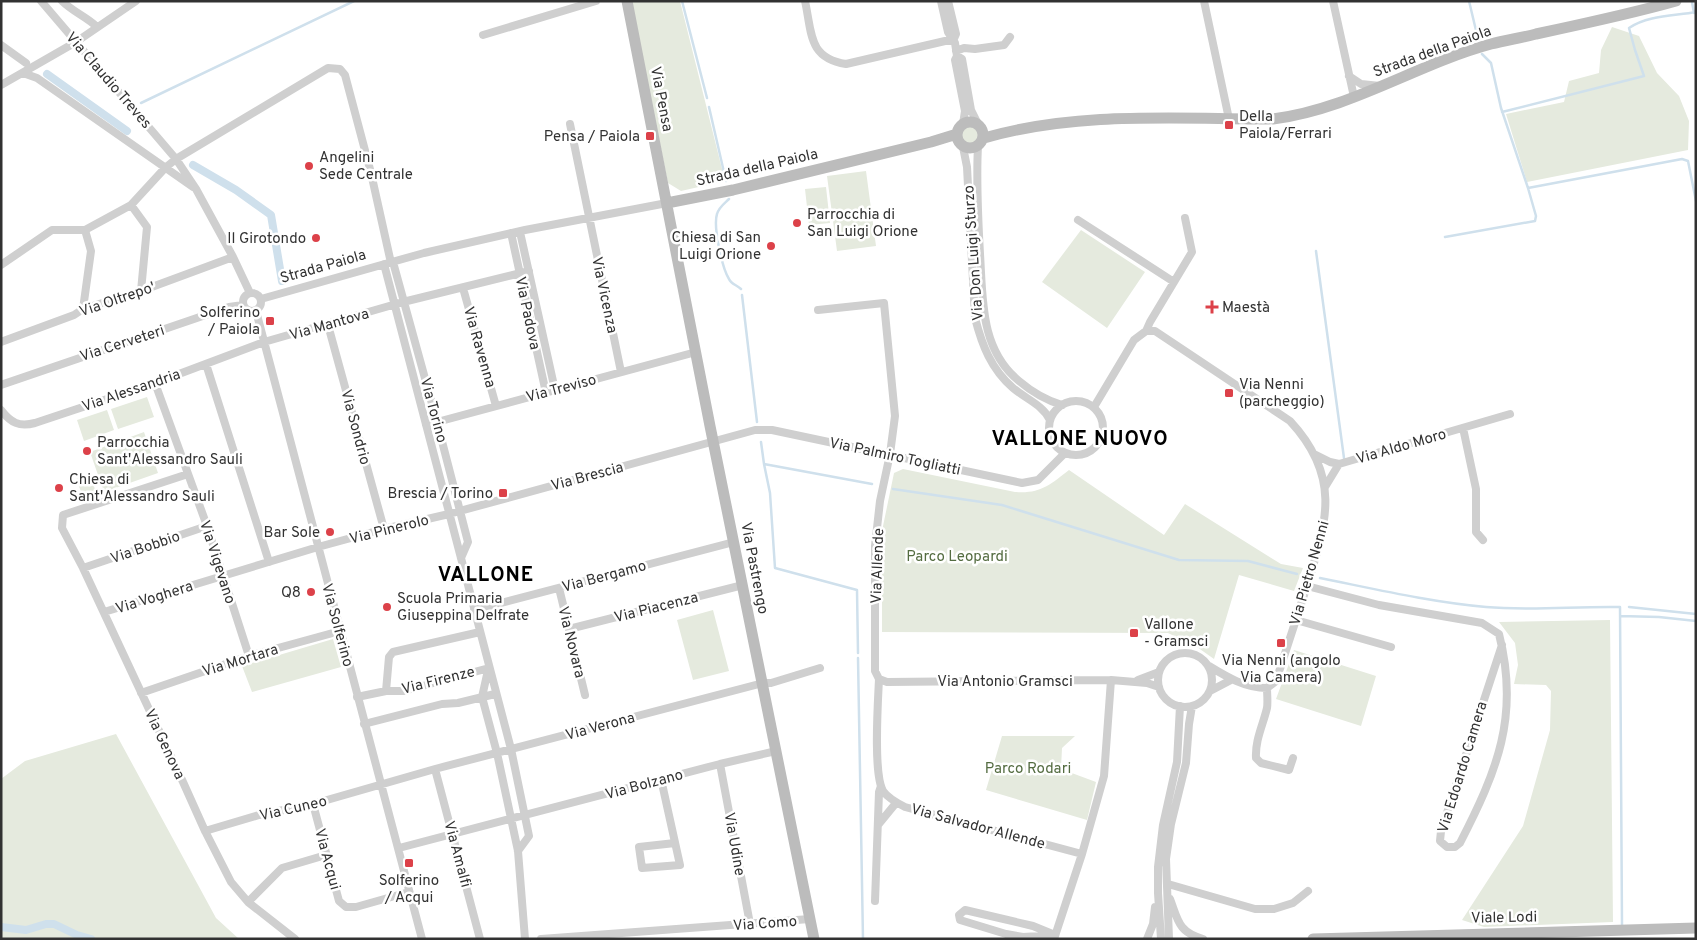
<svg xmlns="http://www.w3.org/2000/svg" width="1697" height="940" viewBox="0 0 1697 940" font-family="Overpass,sans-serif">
  <rect width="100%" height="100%" fill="#fff"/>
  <path fill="#e5eade" d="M631,1h49l45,180 -44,10 -13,-8z
    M1612,27l27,9 18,37 22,23 10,25 -1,29 -161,32 -21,-68 58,-12 5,-21 30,-8 2,-23z
    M962 135a8 8 0 1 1 16 0a8 8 0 1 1-16 0Z
    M866,171l10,75 -39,5 -10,-75z
    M826,187l4,36 -21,2 -4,-36z
    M1081,230l64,42 -38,56 -65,-46z
    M147,397l7,20 -36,12 -7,-20z
    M107,410l7,20 -30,11 -7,-21z
    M144,432l14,41 -54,19 -14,-40z
    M903,469l112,23c25,2 35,-7 54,-22l95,65 21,-31 96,60 22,4 -9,23 -55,-16 -25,84 -17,-12 -29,-14 -286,-1v-101l12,-58z
    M89,474l8,20 -13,5 -8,-20z
    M713,610l16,61 -36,9 -16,-60z
    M1610,620l3,302 -129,5 -22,-7 61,-94 27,-96 1,-39 -5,-6 -32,-1 4,-19 -3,-22 -16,-21z
    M333,639l8,28 -89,25 -10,-26z
    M1294,650l82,26 -15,50 -85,-27z
    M116,734l100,184 23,21h-238v-160l24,-18z
    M1002,736h73l-13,12 -1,21 35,13 -9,38 -101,-30z"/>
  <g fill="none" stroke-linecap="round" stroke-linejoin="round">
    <path stroke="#cfe0ec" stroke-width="2.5" d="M682,1l25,97
      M1469,1l10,42
      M1692,2l2,11
      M141,103l213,-102
      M709,107l17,74
      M1502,112l142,-36 -9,-26 -6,-22c19,-13 46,-12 67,-16
      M1528,188l154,-29 6,2 8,40
      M729,199c-4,4 -10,8 -12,15 -4,12 5,54 12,65 2,5 8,6 12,10
      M1445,237l90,-16 1,-5 -8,-28 -27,-80 -10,-45 -9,-9
      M1316,251l28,207
      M742,295l15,127
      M761,442l3,22 108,20
      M764,464l6,29 5,75 82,22 1,63
      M893,489l109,16 177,55 69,1 49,13
      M1320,578c55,11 110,24 166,29 45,4 90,-1 134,0l2,319
      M1629,607l67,7
      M1620,616l39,1 37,4
      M858,658l5,281"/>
    <path stroke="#cfe0ec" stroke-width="8" d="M47,74l80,57
      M193,165l43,25 35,25 11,66
      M1,927l25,3 20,-6h8l23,11 14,4"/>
    <path stroke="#cfcfcf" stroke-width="8" d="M41,1l135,158 20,30 37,68 17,36
      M62,1c11,11 25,16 35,26
      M805,1c7,32 3,57 41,63l99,-23h8
      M941,1l7,31 7,11 2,13 -2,4 10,51 -2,13
      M948,1l8,33 -3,7
      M1204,1l25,118
      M1333,1l21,96
      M483,35l113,-34
      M1,45l25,18
      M956,51l8,-3 11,1 29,-4 6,-8
      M957,56l5,3 9,51 7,14
      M23,73l14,5 156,109
      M1349,76l12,8 19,2
      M1,85l75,-43 60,-41
      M570,124l51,248
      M978,146c-2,36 0,72 2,108 3,46 0,95 39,127 13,11 26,19 43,24
      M963,147l4,20 8,151c7,27 16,51 38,70 13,11 30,17 37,32
      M131,205l16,22 -6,64
      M1078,220l96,62
      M520,232l35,158
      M511,233l35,160
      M393,262l44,160 31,120 -7,16
      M384,264l127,485 18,87 -11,15
      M1,265l51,-35h33l46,-25 34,-37 11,-9 152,-91 12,1 5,6 26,98 20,90
      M463,288l33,118
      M243 302a9 9 0 1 1 18 0a9 9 0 1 1-18 0Z
      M261,299l163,-46 101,-23 142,-27
      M83,309l8,-58 -6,-21
      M818,310l66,-7 11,113 -5,38 -10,47 -5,45v125l4,8c-1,22 -6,95 4,112 5,7 14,12 22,16l177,47
      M256,311l166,628
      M328,325l56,204
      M1146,331h9l135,90c53,57 36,103 16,168 -10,31 -20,62 -30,92l-9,7c-22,0 -40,-11 -58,-22
      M1,342l73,-27 9,-6 58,-18 92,-34
      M206,364l63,198
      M155,383l52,143 42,130
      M1,385l228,-78 14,-2
      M1049 428a27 27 0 1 1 54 0a27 27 0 1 1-54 0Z
      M1094,407l40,-67 12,-9 4,-9 42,-70 -7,-34
      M1,410c10,13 18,17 34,13l120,-40 109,-41 139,-40 126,-31
      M426,425l270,-73
      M1463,428l13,61v43l7,8
      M1314,454l16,8 9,2 171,-50
      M188,474l-125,41 -1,13 21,40 100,214 22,49 26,51 17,20 47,37
      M1325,487l14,-23
      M83,568l124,-42
      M1307,586l72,19 103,18 17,11c21,82 -2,137 -39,209l-5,4h-8l-7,-6 1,-10 61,-186
      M559,588l26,107
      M474,610l260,-68
      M104,612l214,-65 66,-18 65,-15 306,-84h17l250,53 16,-3 27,-27
      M1296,620l95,27
      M569,629l174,-44
      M1158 680a27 27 0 1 1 54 0a27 27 0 1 1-54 0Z
      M488,670l-6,27 15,56 21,98 7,88
      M879,679l8,3 224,-2 36,3 12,4
      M1138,680l21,-8
      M1267,688c0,6 1,14 0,20 -4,17 -12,32 -11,50l5,5 28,7 4,-12
      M386,691l3,-34 4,-5 87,-20
      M1210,691l21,-11
      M141,693l108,-37 91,-25
      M357,697l29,-6h18l85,-23
      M364,724l78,-20 16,-1 37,-9
      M720,764l30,160
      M435,769l45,170
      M661,779l19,86 -38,3 -3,-21 36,-4
      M313,804l26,97 7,6h10l53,-15
      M878,825l18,-22
      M205,831l54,-16 54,-11 122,-35 328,-86h8l49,-15
      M399,848l321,-84 56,-13
      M1168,884l87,25h19l19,-6 15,-12
      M1170,899c8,21 8,33 33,40
      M875,901l4,-109 2,-6
      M248,902l34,-34 44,-13
      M965,910l68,16 22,9 -32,2 -17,-3 -46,-14 -1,-5z
      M541,939l269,-20
      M1054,939l28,-85 22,-78 7,-96
      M1147,939l6,-15 2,-17
      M1161,939l-3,-46v-26l5,-42 14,-63 3,-56
      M1169,939l-3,-80 5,-35 15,-61 3,-39 3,-18"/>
    <path stroke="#bcbcbc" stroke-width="11" d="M627,1l83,425 104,513
      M957 135a13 13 0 1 1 26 0a13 13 0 1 1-26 0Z
      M984,138c94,-27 192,-19 289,-19 78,-10 144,-55 218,-75 15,-4 30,-6 45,-10 47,-10 94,-20 140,-33
      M667,203l66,-13 198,-48 26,-8
      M1313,939l383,-11"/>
  </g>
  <g fill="#dc4149" stroke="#fff" stroke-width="2">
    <rect x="1224" y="120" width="10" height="10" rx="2.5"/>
    <rect x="645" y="131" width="10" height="10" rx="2.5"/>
    <circle cx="309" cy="166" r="5"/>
    <circle cx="797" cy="223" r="5"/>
    <circle cx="316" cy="238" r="5"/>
    <circle cx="771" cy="246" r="5"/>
    <path d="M1209.5 299.5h5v5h5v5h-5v5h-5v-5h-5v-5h5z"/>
    <rect x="265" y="316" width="10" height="10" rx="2.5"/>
    <rect x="1224" y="388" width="10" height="10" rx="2.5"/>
    <circle cx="87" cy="451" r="5"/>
    <circle cx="59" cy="488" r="5"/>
    <rect x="498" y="488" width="10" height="10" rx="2.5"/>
    <circle cx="330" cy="532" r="5"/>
    <circle cx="311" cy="592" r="5"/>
    <circle cx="387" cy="607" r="5"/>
    <rect x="1129" y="628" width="10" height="10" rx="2.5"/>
    <rect x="1276" y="638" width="10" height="10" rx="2.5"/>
    <rect x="404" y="858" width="10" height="10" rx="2.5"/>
  </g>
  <g text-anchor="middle" stroke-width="5" stroke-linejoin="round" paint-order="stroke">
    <g font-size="15" fill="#323232" stroke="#fff">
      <text transform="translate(1432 51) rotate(-20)" y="5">Strada della Paiola</text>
      <text transform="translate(109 80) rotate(49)" y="5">Via Claudio Treves</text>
      <text transform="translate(662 99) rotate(79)" y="5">Via Pensa</text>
      <text transform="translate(757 167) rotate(-13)" y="5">Strada della Paiola</text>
      <text transform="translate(973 253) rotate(-94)" y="5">Via Don Luigi Sturzo</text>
      <text transform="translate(323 266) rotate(-16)" y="5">Strada Paiola</text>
      <text transform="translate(605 295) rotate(78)" y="5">Via Vicenza</text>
      <text transform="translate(117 299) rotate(-19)" y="5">Via Oltrepo'</text>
      <text transform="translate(528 313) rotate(78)" y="5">Via Padova</text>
      <text transform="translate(329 324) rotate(-16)" y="5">Via Mantova</text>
      <text transform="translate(122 343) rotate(-18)" y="5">Via Cerveteri</text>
      <text transform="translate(480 347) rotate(74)" y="5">Via Ravenna</text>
      <text transform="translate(561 388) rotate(-15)" y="5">Via Treviso</text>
      <text transform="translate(131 390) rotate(-19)" y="5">Via Alessandria</text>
      <text transform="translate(434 410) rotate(75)" y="5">Via Torino</text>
      <text transform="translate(356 427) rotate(75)" y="5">Via Sondrio</text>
      <text transform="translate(1401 446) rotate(-16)" y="5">Via Aldo Moro</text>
      <text transform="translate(895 456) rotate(12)" y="5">Via Palmiro Togliatti</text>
      <text transform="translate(587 476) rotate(-15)" y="5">Via Brescia</text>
      <text transform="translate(389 529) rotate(-14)" y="5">Via Pinerolo</text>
      <text transform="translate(145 547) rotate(-19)" y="5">Via Bobbio</text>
      <text transform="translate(218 562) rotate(72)" y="5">Via Vigevano</text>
      <text transform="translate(877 566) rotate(-88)" y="5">Via Allende</text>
      <text transform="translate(755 568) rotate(79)" y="5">Via Pastrengo</text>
      <text transform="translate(1309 573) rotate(-74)" y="5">Via Pietro Nenni</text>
      <text transform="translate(604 576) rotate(-15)" y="5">Via Bergamo</text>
      <text transform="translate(154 597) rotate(-17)" y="5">Via Voghera</text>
      <text transform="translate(656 607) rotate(-14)" y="5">Via Piacenza</text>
      <text transform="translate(338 625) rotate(75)" y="5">Via Solferino</text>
      <text transform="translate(572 642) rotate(76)" y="5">Via Novara</text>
      <text transform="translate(240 660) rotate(-17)" y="5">Via Mortara</text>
      <text transform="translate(438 680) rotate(-14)" y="5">Via Firenze</text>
      <text x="1005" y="686">Via Antonio Gramsci</text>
      <text transform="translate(600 726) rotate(-15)" y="5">Via Verona</text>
      <text transform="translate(165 744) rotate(65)" y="5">Via Genova</text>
      <text transform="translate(1462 767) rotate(-73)" y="5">Via Edoardo Camera</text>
      <text transform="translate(644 784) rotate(-15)" y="5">Via Bolzano</text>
      <text transform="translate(293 808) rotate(-13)" y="5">Via Cuneo</text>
      <text transform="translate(978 826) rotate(15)" y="5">Via Salvador Allende</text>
      <text transform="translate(735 844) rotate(80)" y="5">Via Udine</text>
      <text transform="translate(458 854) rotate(75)" y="5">Via Amalfi</text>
      <text transform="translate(328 859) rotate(75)" y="5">Via Acqui</text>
      <text transform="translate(1504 917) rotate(-1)" y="5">Viale Lodi</text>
      <text transform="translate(765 923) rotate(-4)" y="5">Via Como</text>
    </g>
    <g font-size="15" fill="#323232" stroke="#fff" text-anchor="start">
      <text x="1239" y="121">Della<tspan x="1239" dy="17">Paiola/Ferrari</tspan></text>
      <text x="640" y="141" text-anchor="end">Pensa / Paiola</text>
      <text x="319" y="162">Angelini<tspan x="319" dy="17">Sede Centrale</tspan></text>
      <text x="807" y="219">Parrocchia di<tspan x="807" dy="17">San Luigi Orione</tspan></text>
      <text x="761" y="242" text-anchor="end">Chiesa di San<tspan x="761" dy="17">Luigi Orione</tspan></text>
      <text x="306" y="243" text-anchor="end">Il Girotondo</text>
      <text x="1222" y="312">Maestà</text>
      <text x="260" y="317" text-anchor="end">Solferino<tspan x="260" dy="17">/ Paiola</tspan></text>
      <text x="1239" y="389">Via Nenni<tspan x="1239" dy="17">(parcheggio)</tspan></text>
      <text x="97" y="447">Parrocchia<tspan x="97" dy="17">Sant'Alessandro Sauli</tspan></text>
      <text x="69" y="484">Chiesa di<tspan x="69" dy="17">Sant'Alessandro Sauli</tspan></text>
      <text x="493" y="498" text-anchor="end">Brescia / Torino</text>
      <text x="320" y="537" text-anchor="end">Bar Sole</text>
      <text x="301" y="597" text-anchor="end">Q8</text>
      <text x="397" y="603">Scuola Primaria<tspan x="397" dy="17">Giuseppina Delfrate</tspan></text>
      <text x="1144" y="629">Vallone<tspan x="1144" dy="17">- Gramsci</tspan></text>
      <text x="1281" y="665" text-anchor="middle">Via Nenni (angolo<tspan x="1281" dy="17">Via Camera)</tspan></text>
      <text x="409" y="885" text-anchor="middle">Solferino<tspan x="409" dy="17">/ Acqui</tspan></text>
    </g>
    <g font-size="15" fill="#546c41" stroke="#fff">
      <text x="957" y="561">Parco Leopardi</text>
      <text x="1028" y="773">Parco Rodari</text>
    </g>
    <g font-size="20" font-weight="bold" letter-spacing="1" fill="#000" stroke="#fff">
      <text x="1080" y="445">VALLONE NUOVO</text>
      <text x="486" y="581">VALLONE</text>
    </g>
  </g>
  <rect width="1697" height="940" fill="none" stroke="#323232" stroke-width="5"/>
</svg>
